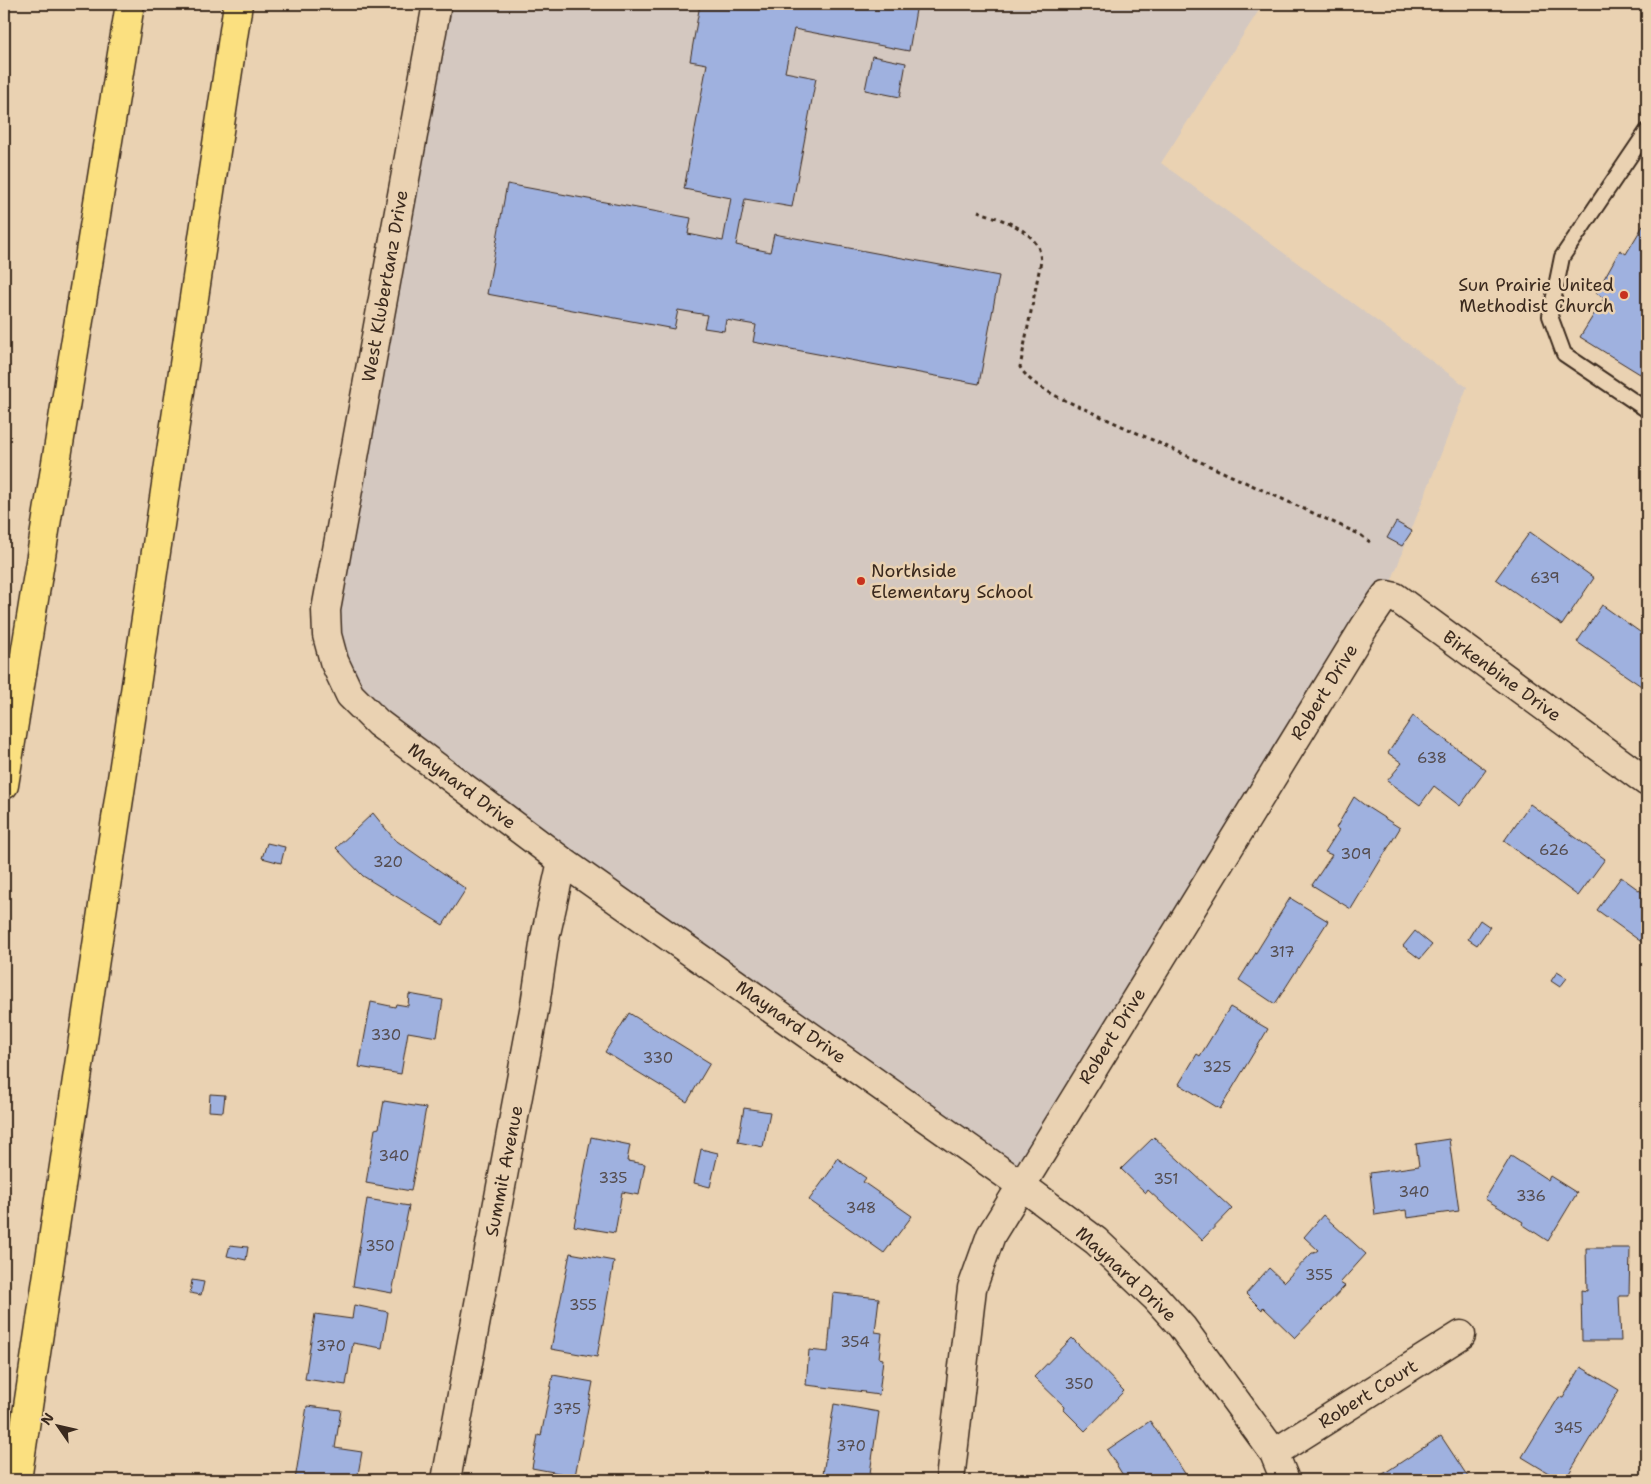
<svg xmlns="http://www.w3.org/2000/svg" width="1651" height="1484" viewBox="0 0 1651 1484" font-family="'Shantell Sans',sans-serif">
  <rect width="100%" height="100%" fill="#ead2b2"/>
  <filter id="ink" filterUnits="userSpaceOnUse"><feTurbulence type="fractalNoise" baseFrequency=".02" numOctaves="2"/><feDisplacementMap in="SourceGraphic" scale="10" xChannelSelector="R" yChannelSelector="G"/><feConvolveMatrix kernelMatrix="1 2 1 2 8 2 1 2 1" color-interpolation-filters="sRGB"/></filter>
  <g filter="url(#ink)">
    <path fill="#d4c8c0" d="M437,4h826l-102,159 306,224 -81,208 -365,590 -643,-462 -51,-88z"/>
    <path fill="#9fb1df" stroke="#3b2a1e" d="M700,4h217l-8,47 -115,-22 -9,43 31,6 -24,129 -47,-8 -9,46 34,7 4,-18 225,42 -20,108 -226,-42 3,-17 -30,-5 -2,11 -20,-3 3,-13 -29,-5 -4,19 -187,-35 20,-110 184,34 -3,16 35,7 8,-43 -47,-9 23,-125 -17,-3z
      M872,56l34,7 -6,34 -35,-7z
      M1647,219v143l-7,12 -60,-37 24,-39 -8,-5 24,-43 6,4z
      M1396,522l16,9 -10,15 -15,-8z
      M1530,532l64,46 -32,47 -66,-46z
      M1602,605l45,32v53l-70,-48z
      M1413,716l73,54 -26,36 -26,-20 -14,19 -33,-24 15,-18 -14,-10z
      M1354,797l13,10 33,21 -49,81 -39,-24 20,-30 -7,-3 14,-22 -3,-2z
      M1530,804l75,55 -27,37 -74,-55z
      M373,813l21,26 72,50 -23,36 -80,-49 -27,-28z
      M267,843l18,4 -4,16 -19,-5z
      M1621,877l22,16 2,-2 2,2v53l-50,-36z
      M1290,898l38,23 -53,83 -36,-24z
      M1480,920l10,7 -13,18 -9,-6z
      M1415,931l17,14 -12,14 -17,-13z
      M1557,972l10,6 -7,9 -9,-6z
      M409,994l34,6 -6,37 -29,-5 -7,42 -42,-7 12,-65 24,5 1,-3 12,2z
      M1230,1007l38,22 -48,80 -41,-25 18,-30 3,2z
      M629,1013l81,50 -23,39 -82,-50z
      M210,1094l15,1 -2,17 -14,-1z
      M384,1101l42,7 -15,83 -45,-8 9,-54 4,-1z
      M744,1108l26,4 -7,35 -25,-5z
      M591,1137l39,8 -3,16 18,3 -6,31 -17,-3 -7,41 -41,-7z
      M1154,1137l78,72 -30,31 -54,-50 -2,3 -25,-24z
      M1449,1139l10,72 -52,7 -1,-8 -31,5 -5,-42 49,-7 -3,-22z
      M701,1149l17,4 -8,34 -16,-4z
      M1511,1156l37,24 2,-4 27,17 -29,48 -26,-17 1,-2 -38,-23z
      M837,1158l29,20 -3,4 49,34 -28,37 -75,-53 25,-34 -1,-1z
      M367,1199l42,7 -17,87 -39,-7z
      M1323,1215l43,39 -25,28 -1,1 5,3 -50,52 -32,-31 -1,3 -16,-16 23,-26 15,14 28,-29h2l4,-3 -14,-13z
      M230,1245l18,2 -2,13 -19,-4z
      M1586,1248h44l-1,48h-10l2,45h-39l-1,-51 6,1z
      M570,1253l44,8 -17,96 -46,-8z
      M192,1280l12,2 -3,13 -11,-2z
      M833,1293l46,5 -4,34 7,1 -3,25 4,1 -4,36 -15,-2 1,-1 -59,-7 3,-35 19,2z
      M354,1305l34,7 -6,36 -29,-5 -7,42 -41,-6 10,-65 37,5z
      M1072,1338l52,53 -39,40 -21,-21 1,-3 -31,-30z
      M1581,1367l38,23 -54,90h-5l-38,-23 37,-60 4,1z
      M553,1375l40,7 -18,94 -43,-8 6,-33 3,1z
      M834,1404l45,8 -10,68h-47z
      M307,1406l34,4 -6,38 27,4 -5,28h-62z
      M1150,1421l36,54 -4,5h-56l-19,-30z
      M1441,1436l29,44h-91l-2,-2z"/>
    <g fill="none" stroke-linecap="round" stroke-linejoin="round">
      <defs>
        <path id="service" d="M1647,131l-85,126 -12,59 14,38 83,56"/>
        <path id="minor" d="M437,4l-111,606 1,25 7,26 16,34 28,28 184,138 459,324 75,56 59,56 27,30 92,126 11,27
          M1274,1453l187,-118
          M446,1480l89,-475 10,-67 17,-77
          M950,1480l22,-192 19,-53 374,-609 21,-31 9,2 252,185"/>
        <path id="motorway" d="M4,785l126,-781
          M17,1480l221,-1476"/>
      </defs>
      <use href="#service" stroke="#3b2a1e" stroke-width="18"/>
      <use href="#minor" stroke="#3b2a1e" stroke-width="31"/>
      <use href="#motorway" stroke="#3b2a1e" stroke-width="31"/>
      <path stroke="#3b2a1e" stroke-width="3" stroke-dasharray="4 4" stroke-linecap="butt" d="M978,211c20,8 46,14 59,34 3,4 3,11 4,16l-21,106c9,15 23,22 38,30l301,137 11,8"/>
      <use href="#service" stroke="#ead2b2" stroke-width="14"/>
      <use href="#minor" stroke="#ead2b2" stroke-width="28"/>
      <use href="#motorway" stroke="#fbe080" stroke-width="28"/>
    </g>
  </g>
  <g fill="#c8321e" stroke="#ead2b2" stroke-width="2">
    <circle cx="1624" cy="295" r="5"/>
    <circle cx="861" cy="581" r="5"/>
  </g>
  <g text-anchor="middle" stroke-width="5" stroke-linejoin="round" paint-order="stroke">
    <g font-size="15" fill="#544c4e">
      <text x="1545" y="583">639</text>
      <text x="1432" y="763">638</text>
      <text x="1554" y="855">626</text>
      <text x="1356" y="859">309</text>
      <text x="388" y="867">320</text>
      <text x="1282" y="957">317</text>
      <text x="386" y="1040">330</text>
      <text x="658" y="1063">330</text>
      <text x="1217" y="1072">325</text>
      <text x="394" y="1161">340</text>
      <text x="613" y="1183">335</text>
      <text x="1166" y="1184">351</text>
      <text x="1414" y="1197">340</text>
      <text x="1531" y="1201">336</text>
      <text x="861" y="1213">348</text>
      <text x="380" y="1251">350</text>
      <text x="1319" y="1280">355</text>
      <text x="583" y="1310">355</text>
      <text x="855" y="1347">354</text>
      <text x="331" y="1351">370</text>
      <text x="1079" y="1389">350</text>
      <text x="567" y="1414">375</text>
      <text x="1568" y="1433">345</text>
      <text x="851" y="1451">370</text>
    </g>
    <g font-size="18" fill="#3b2a1e" stroke="#ead2b2" text-anchor="end">
      <text x="1614" y="291">Sun Prairie United<tspan x="1614" dy="21">Methodist Church</tspan></text>
      <text x="871" y="577" text-anchor="start">Northside<tspan x="871" dy="21">Elementary School</tspan></text>
    </g>
    <g font-size="18" fill="#3b2a1e" stroke="#ead2b2">
      <text transform="translate(385 286) rotate(-80)" y="6">West Klubertanz Drive</text>
      <text transform="translate(1502 676) rotate(36)" y="6">Birkenbine Drive</text>
      <text transform="translate(1324 692) rotate(-58)" y="6">Robert Drive</text>
      <text transform="translate(462 786) rotate(37)" y="6">Maynard Drive</text>
      <text transform="translate(791 1022) rotate(35)" y="6">Maynard Drive</text>
      <text transform="translate(1112 1036) rotate(-58)" y="6">Robert Drive</text>
      <text transform="translate(504 1171) rotate(-79)" y="6">Summit Avenue</text>
      <text transform="translate(1126 1274) rotate(43)" y="6">Maynard Drive</text>
      <text transform="translate(1368 1394) rotate(-32)" y="6">Robert Court</text>
    </g>
  </g>
  <rect width="1651" height="1484" fill="none" stroke="#ead2b2" stroke-width="20"/>
  <rect x="10" y="10" width="1631" height="1464" fill="none" stroke="#3b2a1e" stroke-width="2" filter="url(#ink)"/>
  <g transform="translate(58 1426) rotate(304)" stroke="#ead2b2" stroke-width="4" paint-order="stroke">
  <path d="M0-4L9 19L0 12L-9 19Z" fill="#3b2a1e"/>
  <text y="-8" font-size="14" font-weight="bold" text-anchor="middle" fill="#3b2a1e">N</text>
  </g>
</svg>
